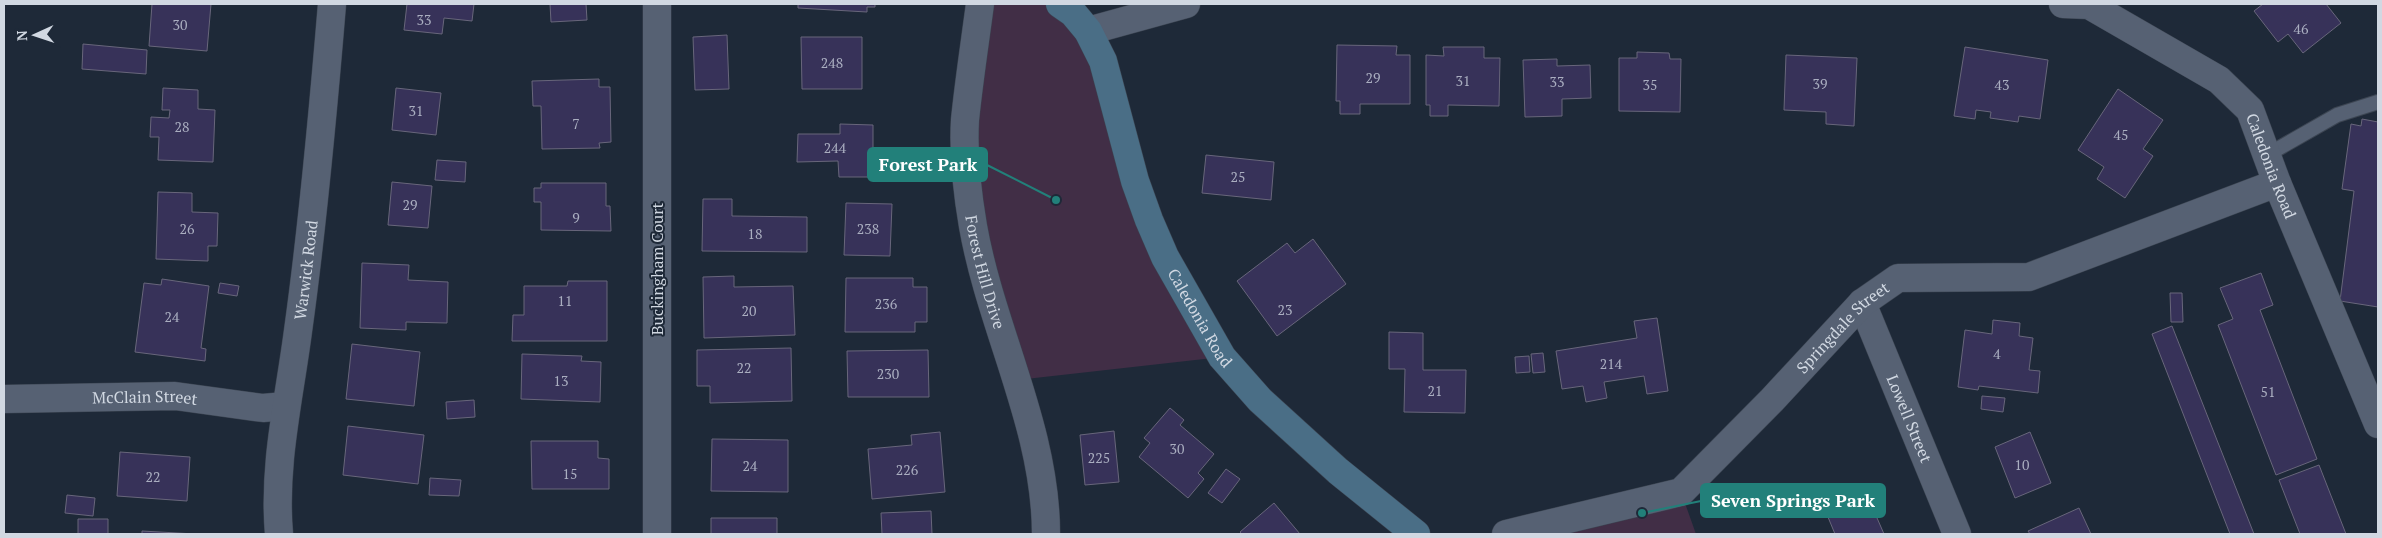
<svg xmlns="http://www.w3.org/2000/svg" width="2382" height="538" viewBox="0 0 2382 538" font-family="'PT Serif',serif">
  <rect width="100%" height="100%" fill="#1e2938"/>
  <path fill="#412e46" d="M980,4h80l13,9 52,130 97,214 -205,23 -52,-258z
    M1681,492l15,42h-187z"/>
  <path fill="#373259" stroke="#68667b" d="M152,4h59l-4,47 -58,-5z
    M407,4h67l-2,17 -28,-3 -2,16 -38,-4z
    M550,4h36l1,16 -36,2z
    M798,4h77v3h-8v5l-69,-4z
    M2263,4h63l15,19 -38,30 -15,-19 -10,8 -24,-31z
    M727,35l2,54 -34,1 -2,-53z
    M801,37h61v52h-60z
    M83,44l64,6 -1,24 -64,-5z
    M1337,45l60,1 -1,9h14v49h-50v10h-20v-13h-4z
    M1443,47h41v11h16l-1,48 -51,-1v11h-18v-11h-4v-50l18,1z
    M1965,47l83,13 -8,59 -21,-3 -1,6 -28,-4 1,-6 -15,-2 -1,9 -21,-3z
    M1637,52l32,1 1,6h11l-1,53 -61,-1v-53h18z
    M1786,55l71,3 -3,68 -28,-2v-12l-42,-2z
    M1557,59v7l33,-1 1,33 -29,1v17l-37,1 -2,-57z
    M599,79v8h11l1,55 -12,1 1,5 -58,1 -1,-43h-8l-1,-25z
    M163,88l35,2v19l17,1 -2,52 -55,-2 1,-23h-9l1,-20 18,1 1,-8h-8z
    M396,88l45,5 -5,42 -44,-5z
    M2118,89l45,31 -20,29 10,7 -28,42 -28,-19 7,-12 -26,-17z
    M2362,119l16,3v185l-38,-6 14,-110 -12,-2 9,-65 10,2z
    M840,124l33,1v52h-34l-1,-16 -41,1 1,-28h42z
    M1206,155l68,7 -3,38 -69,-7z
    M437,160l29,2 -1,20 -30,-2z
    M392,182l40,4 -4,42 -40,-3z
    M541,183h65v23h4l1,25 -70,-1v-28h-7v-14h7z
    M158,192l34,1v19l26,1 -1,33h-9v15l-52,-2z
    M703,199h29v17l75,1v35l-105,-1z
    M846,203l46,1 -2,52 -46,-1z
    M1313,239l33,45 -69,52 -40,-55 50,-38 8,10z
    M362,263l47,2 -1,15 40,2 -1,41 -41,-1v8l-46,-2z
    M2261,273l12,32 -13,5 57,149 -41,16 -58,-150 15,-6 -13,-31z
    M734,276v11l59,-1 2,49 -91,3 -1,-61z
    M846,278h67v9h14v35h-12v10h-70z
    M162,279l47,7 -8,62 5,1 -1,12 -70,-9 9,-69 17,2z
    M568,281h39v60h-95l1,-26h11v-29h43z
    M220,283l19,3 -2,10 -19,-3z
    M2170,293h12l1,29h-12z
    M1657,318l11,73 -21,3 -3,-18 -40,6 3,16 -21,4 -3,-16 -21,3 -6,-38 81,-13 -3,-17z
    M1993,320l27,3 -1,13 14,2 -4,32 11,1 -2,22 -59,-7 -1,4 -20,-3 7,-57 27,4z
    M2172,326l82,208h-24l-78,-200z
    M1389,332l34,1v37h43l-1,43 -61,-1 1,-43h-16z
    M352,344l68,8 -6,54 -68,-7z
    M791,348l1,53 -82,2v-17h-13v-36z
    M928,350l1,47h-81l-1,-46z
    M1543,353l2,19 -12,1 -2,-19z
    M522,354l60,2 -1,5 20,1 -1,40 -79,-3z
    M1529,356l1,16 -14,1 -1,-16z
    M1982,396l23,2 -2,14 -22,-3z
    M474,400l1,17 -28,2 -1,-17z
    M1170,408l14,12 -4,5 34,29 -16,19 6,6 -16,19 -49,-41 11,-14 -6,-5z
    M348,426l76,9 -6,49 -75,-9z
    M1114,431l5,51 -34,3 -5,-50z
    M940,432l5,60 -73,7 -4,-50 44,-4 -1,-10z
    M2030,432l21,51 -36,15 -20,-51z
    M712,439l76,1v52l-77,-1z
    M531,441h67v17l11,1v30h-77z
    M120,452l70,5 -3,44 -70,-5z
    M2319,465l27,69h-46l-21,-54z
    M1226,469l14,10 -18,24 -14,-10z
    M430,478l31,2 -2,16 -30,-1z
    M1864,488l20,46h-49l-12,-29z
    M67,495l28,3 -2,18 -28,-3z
    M1274,503l26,31h-58l-2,-2z
    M2079,508l12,26h-61l-2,-3z
    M931,511l1,23h-50l-1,-21z
    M711,518h66v16h-66z
    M78,519h30v15h-30z
    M142,531l53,3h-53z"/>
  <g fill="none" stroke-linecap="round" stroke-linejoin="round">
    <defs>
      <path id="lane" d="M2267,155l70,-40 41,-13"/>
      <g id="street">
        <path id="s1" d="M980,4c-5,38 -11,77 -15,116 -2,35 2,71 8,106 18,103 73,201 73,308"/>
        <path id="s2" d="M2063,4l26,1 130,75 31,30 27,73 101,241"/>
        <path d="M1088,31l98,-27"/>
        <path id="s3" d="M1862,303l95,231"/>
        <path id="s4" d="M4,399l171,-3 88,12 22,-2"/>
        <path id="s5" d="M279,534c-6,-69 10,-134 19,-203 15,-108 25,-218 34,-327"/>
        <path d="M657,534v-530"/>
        <path id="s6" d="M1506,534l175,-42 91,-92 90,-97 36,-25 131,-1 248,-94"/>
      </g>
      <g id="secondary">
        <path id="s7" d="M1060,4l13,9 15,18 15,30 32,120 14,39 16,37 57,100 38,43 78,71 78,63"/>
      </g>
    </defs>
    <use href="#lane" stroke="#3c4552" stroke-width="16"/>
    <use href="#street" stroke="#3c4552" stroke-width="29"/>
    <use href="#secondary" stroke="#3c4552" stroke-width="29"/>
    <use href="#lane" stroke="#566173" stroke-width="14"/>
    <use href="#street" stroke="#566173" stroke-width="28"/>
    <use href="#secondary" stroke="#4a6e86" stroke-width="28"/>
  </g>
  <g text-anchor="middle" stroke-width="4" stroke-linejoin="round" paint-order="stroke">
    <g font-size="14" fill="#aaaec0">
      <text x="424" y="25">33</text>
      <text x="180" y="30">30</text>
      <text x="2301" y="34">46</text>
      <text x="832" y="68">248</text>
      <text x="1373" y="83">29</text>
      <text x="1463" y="86">31</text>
      <text x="1557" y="87">33</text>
      <text x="1820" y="89">39</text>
      <text x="1650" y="90">35</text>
      <text x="2002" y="90">43</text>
      <text x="416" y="116">31</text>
      <text x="576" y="129">7</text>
      <text x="182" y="132">28</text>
      <text x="2121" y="140">45</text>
      <text x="835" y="153">244</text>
      <text x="1238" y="182">25</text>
      <text x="410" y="210">29</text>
      <text x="576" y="223">9</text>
      <text x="187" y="234">26</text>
      <text x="868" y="234">238</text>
      <text x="755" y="239">18</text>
      <text x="565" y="306">11</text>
      <text x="886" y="309">236</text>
      <text x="1285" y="315">23</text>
      <text x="749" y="316">20</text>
      <text x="172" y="322">24</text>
      <text x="1997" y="359">4</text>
      <text x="1611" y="369">214</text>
      <text x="744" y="373">22</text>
      <text x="888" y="379">230</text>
      <text x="561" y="386">13</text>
      <text x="1435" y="396">21</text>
      <text x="2268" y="397">51</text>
      <text x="1177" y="454">30</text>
      <text x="1099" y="463">225</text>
      <text x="2022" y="470">10</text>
      <text x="750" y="471">24</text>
      <text x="907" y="475">226</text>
      <text x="570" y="479">15</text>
      <text x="153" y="482">22</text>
    </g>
    <g font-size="16" fill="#d1d8e2" stroke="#1e2938">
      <text dy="6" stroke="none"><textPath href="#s2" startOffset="279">Caledonia Road</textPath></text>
      <text dy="6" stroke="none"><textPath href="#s5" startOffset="266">Warwick Road</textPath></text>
      <text transform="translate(657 269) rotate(-90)" y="6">Buckingham Court</text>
      <text dy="6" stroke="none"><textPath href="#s1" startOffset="271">Forest Hill Drive</textPath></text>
      <text dy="6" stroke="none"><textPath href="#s7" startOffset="349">Caledonia Road</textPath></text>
      <text dy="6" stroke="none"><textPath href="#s6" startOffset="411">Springdale Street</textPath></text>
      <text dy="6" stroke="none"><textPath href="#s4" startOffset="141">McClain Street</textPath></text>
      <text dy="6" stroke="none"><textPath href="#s3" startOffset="125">Lowell Street</textPath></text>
    </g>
  </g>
  <path fill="none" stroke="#22807a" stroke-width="2" d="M1056 200L987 165M1642 513L1701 501"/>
  <g fill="#22807a" stroke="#1e2938" stroke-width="2">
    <circle cx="1056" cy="200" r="5"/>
    <circle cx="1642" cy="513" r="5"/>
  </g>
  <g fill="#22807a" stroke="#22807a" stroke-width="2">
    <rect x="868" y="148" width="119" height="33" rx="5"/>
    <rect x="1701" y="484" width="184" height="33" rx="5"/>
  </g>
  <g font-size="18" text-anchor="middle" font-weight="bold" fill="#fff">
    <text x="928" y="171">Forest Park</text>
    <text x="1793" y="507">Seven Springs Park</text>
  </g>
  <rect width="2382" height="538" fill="none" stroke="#d1d8e2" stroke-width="10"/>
  <g transform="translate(35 35) rotate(267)" stroke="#1e2938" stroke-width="4" paint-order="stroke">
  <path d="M0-4L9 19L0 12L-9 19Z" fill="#d1d8e2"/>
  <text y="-8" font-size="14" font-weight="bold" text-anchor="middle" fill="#d1d8e2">N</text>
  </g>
</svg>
